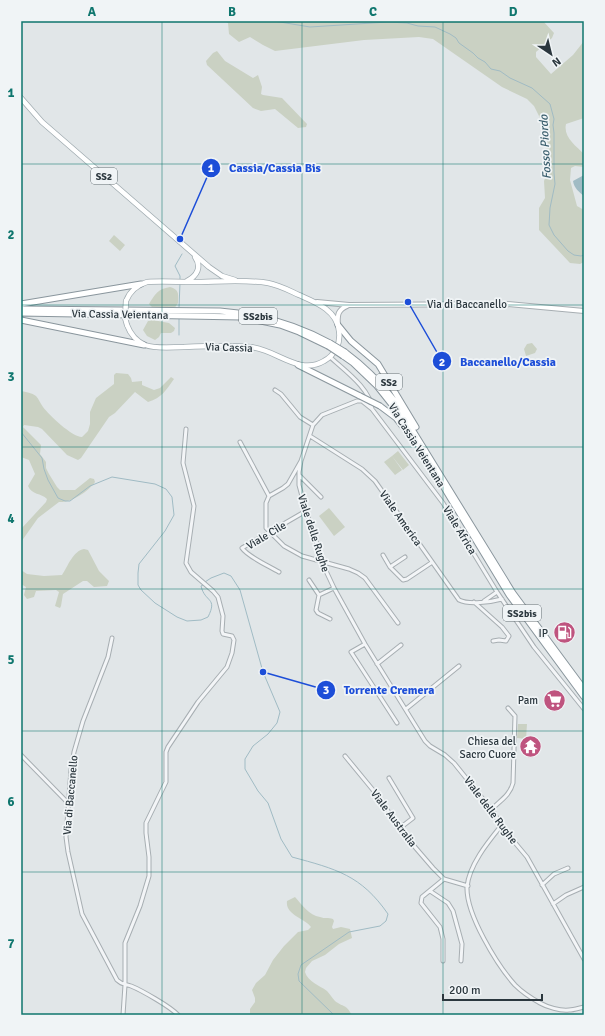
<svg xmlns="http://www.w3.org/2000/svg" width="605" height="1036" viewBox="0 0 605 1036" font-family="Signika,sans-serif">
  <rect width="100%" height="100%" fill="#e1e6e8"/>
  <path fill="#cad1c3" d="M225,21h318l11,12 -2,5 -16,14v5l15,17 22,-19 11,-14v77l-18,6c-3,13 10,22 18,30v13l-9,-1 -4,2 -1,12 7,26 7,4v52l-4,2 -10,-1 -31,-33v-22l6,-10 -1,-17 3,-8 -4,-49 -9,-18 -7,-7 -25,-12 -69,-48 -14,-2 -55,3 -89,11 -12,-6 -13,-8 -11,5 -10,-8 -1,-11z
    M217,51l8,10 28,17 5,-3 4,12 -1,7 2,1 19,3 25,26 -1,3 -8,1 -23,-19 -14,2 -8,-3 -46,-43 -1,-4 7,-8z
    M114,235l11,10 -5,6 -11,-10z
    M170,287c10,3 8,7 8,16l-4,6 -22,-2 -3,-3c6,-10 9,-15 21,-17z
    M153,320l16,3 6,5 -1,3 -3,2h-10l-2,4 -4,3 -8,-4 -4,-6 5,-9z
    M532,343l5,6 -2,4 -9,3 -2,-7 3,-5z
    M116,373l12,1 3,4 1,4 10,-1v4l12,5 6,-2 11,-11 3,2c-8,11 -12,19 -26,23l-13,-10 -20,21 -6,4 -28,41 -3,2 -11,-5 -25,-26 -4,-2 -14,-2 -1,2 18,18 -1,9 6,8v6l3,6 8,13 3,3h15l15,-12 4,1 1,3c-6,9 -24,21 -36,20l-21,16 -17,24v-13l25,-27 1,-3c-6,-6 -15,-4 -19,-13l7,-12 -6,-14 -8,-3v-66c5,1 11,2 15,5 3,3 4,7 7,11 6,8 29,30 39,30l6,-6 2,-7v-12l6,-14 18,-14v-9z
    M398,451l11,14 -6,5 -11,-14z
    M392,456l10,14 -7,5 -11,-13z
    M329,508l16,19 -11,9 -15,-20z
    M84,549l4,1 11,21 10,10 -2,5 -13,1 -7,-6h-4l-20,13 -2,12 -1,2 -5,-2 4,-14 -3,-2 -20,1 -2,6 -7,2 -3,-4 2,-8 -5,-3v-14l6,4 17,2 18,-1c6,-9 11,-24 22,-26z
    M518,724h9l-1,15 -9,-1z
    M295,897c7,8 14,18 25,20 5,2 8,0 13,2l1,2 -2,6 1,2 8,-2 9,2 2,9 -13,6 -14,11 -13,6 -6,7 -1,4c3,10 14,13 22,19 3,3 5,7 8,10 9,7 10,2 17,14h-102v-6l5,-7v-4l-3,-8 4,-7 9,-8 8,-15 11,-14 14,-14 10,-2 3,-3c-6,-9 -26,-12 -24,-26z"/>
  <path fill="#a0bbc4" d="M584,175v21c-5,-4 -10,-8 -11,-15z"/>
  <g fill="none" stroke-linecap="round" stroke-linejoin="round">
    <path stroke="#a0bbc4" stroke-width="1" d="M274,21l36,6 78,-5 19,1 11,3 17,1 15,7 6,4 3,5 14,10 5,5 7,4 6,7 9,2 10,7 22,10 18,16 4,15 -1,6 1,8v40l1,11 -5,24 -1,17 5,10 14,16 6,4 7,1 3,-1
      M180,280v-4l-5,-10 7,-12
      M179,308l1,-25
      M179,335v-18
      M21,432l21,26 2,11 4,11 10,18 7,3h5l20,-15 22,-9 43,7 11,5 6,8 2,18 -9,16 -26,33 -1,9v12l3,5 14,13 22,14 10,4 14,-1 7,-3c10,-20 -3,-14 -7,-31l2,-1
      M205,582l6,-4 13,-5 7,3 9,14 23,82 17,40 -3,11 -9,11 -15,12 -8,13v10l13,22 10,12 13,36 11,18c44,12 69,18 96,57l-2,7 -6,5 -31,6 -48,33 -3,9 1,7 35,34"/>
    <defs>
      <path id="street" d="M330,357c14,13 41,32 42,52l71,94 54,89 37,55 50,62
        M275,390l6,4 19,23 13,8
        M372,409l-10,-8h-5l-35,14 -9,10 -12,36 -13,23 -5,4 -14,8 -3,7v25l18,18 18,10 47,13 9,4 7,5 33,45
        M310,436l52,33 13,12 84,119c10,5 32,2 43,-1
        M240,442l29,54
        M301,461l-2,11v13l7,26 20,60 8,17 31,56 60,97 5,5 15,9 9,8 33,41 5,5 9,17 26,31 57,102
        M299,475l22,22
        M383,555l7,12 13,13 4,-1 24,-16
        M390,567l15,-10
        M279,572c-10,-6 -31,-15 -37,-24l64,-37
        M309,580l10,15 -3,15 2,3 12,6
        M319,595l15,-7
        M484,601l13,-9
        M474,602l28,25 7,9 -3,5 -7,-1 -6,1
        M112,638l-4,19 -25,64 -9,31 -3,18 -5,67 2,15 14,62 35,66c5,5 8,4 14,6 10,4 40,21 47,29
        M365,644l-14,8 46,71
        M377,664l24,-19
        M406,709l53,-43
        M21,755l47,48
        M345,756l28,34 35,49 25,29 11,11 24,7
        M389,778l24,40 -13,10
        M492,809c9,-9 18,-14 21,-26l2,-67 -7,-8
        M501,826c-13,16 -32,39 -34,61 -1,27 30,78 48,98 7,7 16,13 25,18 7,4 20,8 29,7 5,0 10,-2 15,-3
        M542,885l12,-11 14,-6
        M430,891l18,12 5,8 9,33 -1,17
        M553,904l13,-9 18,-8
        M443,961v-22l-3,-12 -19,-24 1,-6 22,-18
        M123,1015l2,-30v-42l15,-37 9,-30v-19l-3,-24v-10l20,-41v-30l2,-5 30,-45 29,-35 5,-14 2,-13 -2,-4 -9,-2 -1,-3 1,-15 -5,-19 -5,-6 -22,-19 -5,-9 8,-57 -11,-43 3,-34"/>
      <path id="secondary" d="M317,302l32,3 158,-1 77,7
        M338,324c-1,-9 0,-14 9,-18"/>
      <path id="primary" d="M21,98l21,24 167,145 13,9 13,4
        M187,281c10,-5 15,-14 8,-24
        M126,301c4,-10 11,-16 21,-19 15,-1 30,0 45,0 25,0 51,-3 76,1 11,2 20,7 31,12 16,7 38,15 40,36 2,12 -4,24 -15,30 -25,15 -48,-12 -74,-14 -22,-2 -44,-1 -66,0 -12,0 -28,2 -39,-2 -9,-4 -15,-12 -18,-20"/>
      <path id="highway" d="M21,304l120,-20
        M21,309l199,2c40,3 75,13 110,32
        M21,313l220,4 39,8 19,7 29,14
        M21,320l123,25
        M338,325l13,16 27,23 38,63
        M345,352c19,14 35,30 49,48l119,193 71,96
        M343,356l10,7 24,23 23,29 109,180 75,102
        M298,365l62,31
        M380,406l16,12 11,14"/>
    </defs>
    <use href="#street" stroke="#a7aeb2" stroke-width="5"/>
    <use href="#secondary" stroke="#a7aeb2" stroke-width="6"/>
    <use href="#primary" stroke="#a2adb2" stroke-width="6"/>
    <use href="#highway" stroke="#8a969d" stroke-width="7"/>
    <use href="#street" stroke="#f3f5f7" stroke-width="3"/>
    <use href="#secondary" stroke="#fff" stroke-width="4"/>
    <use href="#primary" stroke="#fff" stroke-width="4.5"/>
    <use href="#highway" stroke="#fff" stroke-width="5"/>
    <defs>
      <path id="primary-bridge" d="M126,301l-1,17 2,7"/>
      <path id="highway-bridge" d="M330,343l15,9
        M328,346l15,10
        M360,396l20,10"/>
    </defs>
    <use href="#primary-bridge" stroke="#a2adb2" stroke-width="6" stroke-linecap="butt"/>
    <use href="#highway-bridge" stroke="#8a969d" stroke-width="7" stroke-linecap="butt"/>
    <use href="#primary-bridge" stroke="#fff" stroke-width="4.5"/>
    <use href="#highway-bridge" stroke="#fff" stroke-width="5"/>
  </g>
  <path fill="none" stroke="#0f766e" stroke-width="1" stroke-opacity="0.55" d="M162,21v994M302,21v994M443,21v994M21,164h563M21,305h563M21,447h563M21,589h563M21,731h563M21,872h563"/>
  <defs>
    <symbol id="fuel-disc" viewBox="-11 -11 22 22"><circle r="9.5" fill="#bf547f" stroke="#f0f4f6"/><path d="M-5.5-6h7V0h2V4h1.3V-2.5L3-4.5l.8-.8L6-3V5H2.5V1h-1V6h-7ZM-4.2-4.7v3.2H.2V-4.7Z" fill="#fff"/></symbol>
    <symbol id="supermarket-disc" viewBox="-11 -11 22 22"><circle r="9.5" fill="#bf547f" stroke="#f0f4f6"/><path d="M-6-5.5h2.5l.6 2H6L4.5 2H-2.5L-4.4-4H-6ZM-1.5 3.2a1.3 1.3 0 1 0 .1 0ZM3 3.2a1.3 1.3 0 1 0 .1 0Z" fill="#fff"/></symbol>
    <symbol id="temple-disc" viewBox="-11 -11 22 22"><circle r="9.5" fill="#bf547f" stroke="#f0f4f6"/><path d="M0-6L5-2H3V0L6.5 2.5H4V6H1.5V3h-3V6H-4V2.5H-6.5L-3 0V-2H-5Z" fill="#fff"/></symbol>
  </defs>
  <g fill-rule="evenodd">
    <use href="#fuel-disc" x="552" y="620" width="25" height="25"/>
    <use href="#supermarket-disc" x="542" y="688" width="25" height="25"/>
    <use href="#temple-disc" x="518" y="734" width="25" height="25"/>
  </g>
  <g text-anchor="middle" stroke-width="3.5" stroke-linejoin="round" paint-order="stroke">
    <g fill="#f0f4f6" stroke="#667075" stroke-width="1">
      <rect x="91" y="168" width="26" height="16" rx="3"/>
      <rect x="239" y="308" width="38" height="16" rx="3"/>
      <rect x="376" y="374" width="26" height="16" rx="3"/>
      <rect x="503" y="605" width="38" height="16" rx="3"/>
    </g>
    <g font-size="10" font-weight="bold" fill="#2b373e">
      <text x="104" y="180">SS2</text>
      <text x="258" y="320">SS2bis</text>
      <text x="389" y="386">SS2</text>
      <text x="522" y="617">SS2bis</text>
    </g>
    <g font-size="11" fill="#2b373e" stroke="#f0f4f6">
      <text x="467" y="308">Via di Baccanello</text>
      <text transform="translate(120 314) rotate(1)" y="4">Via Cassia Veientana</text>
      <text transform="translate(229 347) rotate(2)" y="4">Via Cassia</text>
      <text transform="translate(417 445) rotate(58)" y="4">Via Cassia Veientana</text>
      <text transform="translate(401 518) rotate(55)" y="4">Viale America</text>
      <text transform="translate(460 530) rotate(59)" y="4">Viale Africa</text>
      <text transform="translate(314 533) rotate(72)" y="4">Viale delle Rughe</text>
      <text transform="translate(266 535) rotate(-31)" y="4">Viale Cile</text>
      <text transform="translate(70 795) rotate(-85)" y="4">Via di Baccanello</text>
      <text transform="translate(491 810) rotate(53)" y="4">Viale delle Rughe</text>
      <text transform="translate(394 818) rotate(53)" y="4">Viale Australia</text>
    </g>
    <g font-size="11" fill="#2b373e" stroke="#f0f4f6" text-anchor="end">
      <text x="548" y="637">IP</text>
      <text x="538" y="704">Pam</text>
      <text x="516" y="745">Chiesa del<tspan x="516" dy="13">Sacro Cuore</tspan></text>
    </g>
    <g font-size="12" font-style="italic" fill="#3a5e6d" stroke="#f0f4f6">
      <text transform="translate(545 147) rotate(-93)" y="4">Fosso Piordo</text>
    </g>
  </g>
  <path fill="none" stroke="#1d4ed8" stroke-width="1.5" d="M180 239L211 168M408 302L442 361M263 672L326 690"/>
  <g fill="#1d4ed8" stroke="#f0f4f6" stroke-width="1.5">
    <circle cx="180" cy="239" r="4"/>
    <circle cx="408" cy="302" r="4"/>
    <circle cx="263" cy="672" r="4"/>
    <circle cx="211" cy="168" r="10"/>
    <circle cx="442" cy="361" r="10"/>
    <circle cx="326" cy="690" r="10"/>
  </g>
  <g font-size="12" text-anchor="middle" font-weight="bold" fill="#fff">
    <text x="211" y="172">1</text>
    <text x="442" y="366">2</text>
    <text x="326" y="694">3</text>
  </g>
  <g font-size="12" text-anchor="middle" font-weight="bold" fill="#1d4ed8" stroke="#f0f4f6" stroke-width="3.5" stroke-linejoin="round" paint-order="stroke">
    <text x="275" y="172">Cassia/Cassia Bis</text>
    <text x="508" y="366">Baccanello/Cassia</text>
    <text x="389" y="694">Torrente Cremera</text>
  </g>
  <rect width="605" height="1036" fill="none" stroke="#f0f4f6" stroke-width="44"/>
  <g transform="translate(551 54) rotate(145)" stroke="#f0f4f6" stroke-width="3" paint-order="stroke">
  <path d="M0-3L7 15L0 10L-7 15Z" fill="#2b373e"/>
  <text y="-6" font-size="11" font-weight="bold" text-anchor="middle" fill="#2b373e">N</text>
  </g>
  <path d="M443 994v6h99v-6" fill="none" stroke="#2b373e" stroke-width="2"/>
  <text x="449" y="994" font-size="12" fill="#2b373e" stroke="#f0f4f6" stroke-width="3" paint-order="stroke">200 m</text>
  <rect x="22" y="22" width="561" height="992" fill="none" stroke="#0f766e" stroke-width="1.5"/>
  <g font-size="13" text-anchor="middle" font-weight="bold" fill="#0f766e">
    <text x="92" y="16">A</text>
    <text x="232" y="16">B</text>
    <text x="373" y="16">C</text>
    <text x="513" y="16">D</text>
    <text x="11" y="97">1</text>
    <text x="11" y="239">2</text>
    <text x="11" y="381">3</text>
    <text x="11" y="523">4</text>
    <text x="11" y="664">5</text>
    <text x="11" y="806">6</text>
    <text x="11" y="948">7</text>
  </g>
</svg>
